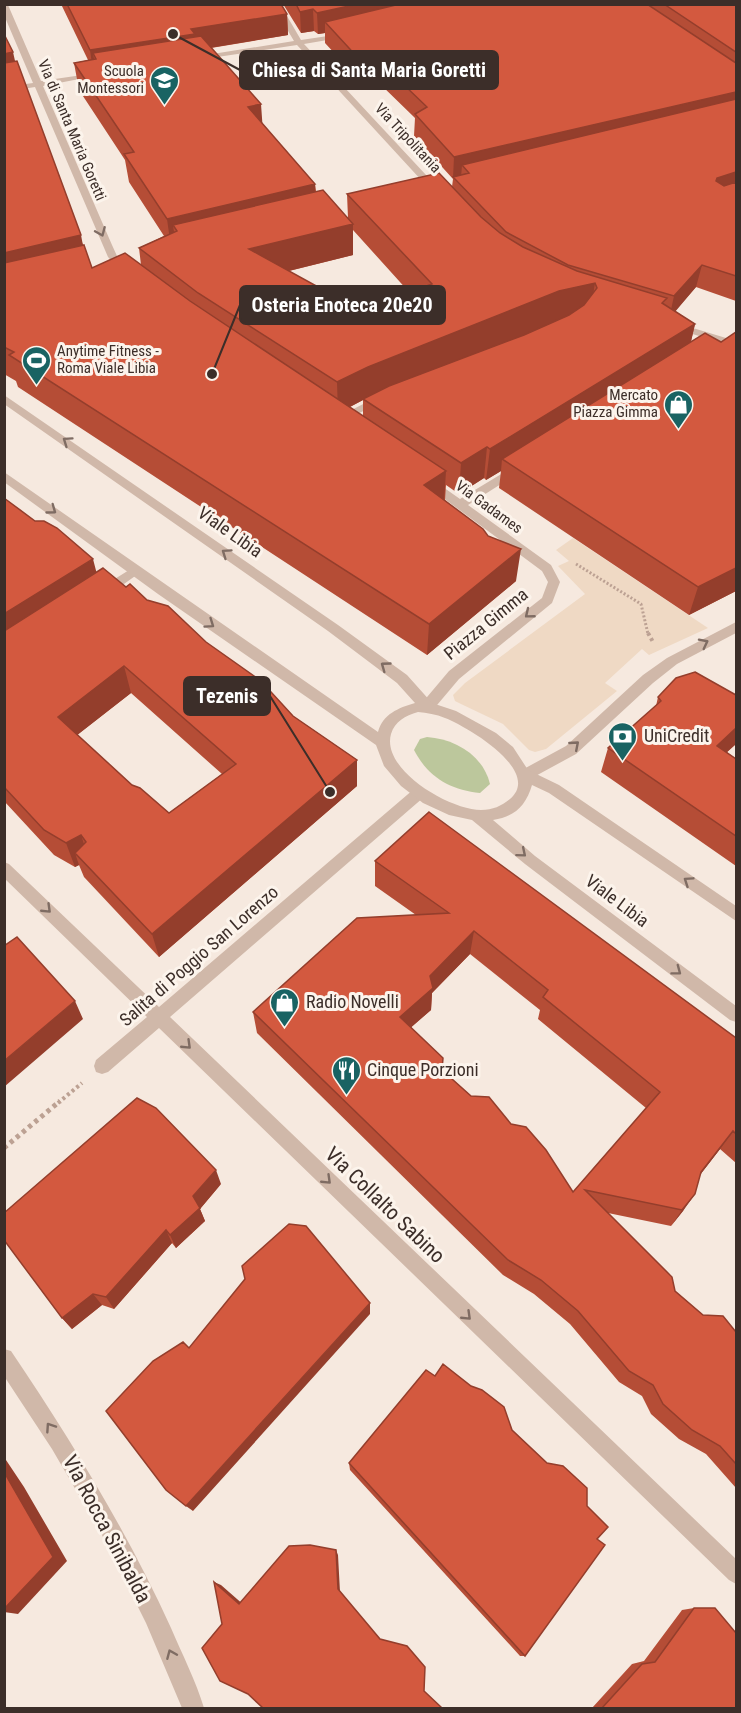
<svg xmlns="http://www.w3.org/2000/svg" width="741" height="1713" viewBox="0 0 741 1713" font-family="'Roboto Condensed',sans-serif">
  <rect width="100%" height="100%" fill="#f6e9df"/>
  <path fill="#bcc79c" d="M427,737c28,2 56,18 63,47l-10,9c-30,-3 -52,-16 -66,-43l6,-11z"/>
  <path fill="#efd9c4" d="M573,538l135,90 -59,27 -7,-6 -37,34 12,8 -71,58 -11,3 -6,-2 -26,-26 -42,-20 -6,-3 -2,-6 12,-12 120,-89 -27,-28 11,-5 -13,-11z"/>
  <g fill="none" stroke-linecap="round" stroke-linejoin="round">
    <path stroke="#bca193" stroke-width="3" stroke-dasharray="2 2" stroke-linecap="butt" d="M576,564l65,40 7,30"/>
    <path stroke="#bca193" stroke-width="4" stroke-dasharray="3 3" stroke-linecap="butt" d="M648,633l5,9
      M58,1103l24,-20"/>
    <path stroke="#bca193" stroke-width="5" stroke-dasharray="4 4" stroke-linecap="butt" d="M4,1148l56,-47"/>
    <path fill="#d0b8a9" fill-rule="evenodd" d="M4,4l4,1 33,76 55,-8 4,2 -57,11 69,159 5,11 15,16 -1,2h-8l-15,-17 -73,-170 -31,5v-5l29,-4 -29,-68z
      M272,4h8l21,36 47,-7 1,2 -4,2 -41,7 136,146v4h-6l-137,-149 -100,15 -1,-2 4,-2 94,-15z
      M673,322l63,19v6l-67,-20 -1,-2z
      M373,399l6,3 -2,2 -35,18 -4,2 -6,-4z
      M516,465l4,1v6l-52,33 83,60 9,17 -8,21 -93,76 -27,32h-10l-2,-4 2,-4 27,-32 93,-73 6,-16 -6,-11 -119,-88 2,-3h8l27,19z
      M134,567l6,4 -2,3 -31,22h-10l-1,-3 1,-3z
      M736,622v11l-59,31 -24,19 -77,71 -46,25h-10l-2,-4 2,-4 46,-25 77,-71 24,-17z
      M419,787l5,2 2,4 -2,4 -254,220 566,542v25l-7,-4 -570,-552 -51,44 -6,2 -6,-2 -2,-6 2,-6 51,-43 -143,-139v-16l5,2 150,143 255,-218z
      M4,1349l7,2c60,89 116,180 160,277 11,26 25,53 33,80h-22l-36,-85 -44,-88 -50,-86 -48,-73z"/>
    <path fill="#d0b8a9" fill-rule="evenodd" d="M4,395l334,230 69,50 25,28 24,8 40,22 17,14 15,23 31,15 177,121v15l-187,-128 -17,-8c-6,21 -18,32 -39,35l42,36 201,150v16l-6,-2 -205,-156 -53,-44 -23,-5 -26,-12 -22,-17 -17,-20 -8,-21 -218,-151 -154,-112v-10l374,260c5,-18 20,-24 37,-29l-18,-20 -69,-52 -324,-227zM418,712c9,1 18,2 27,6 21,8 98,53 65,81 -9,7 -17,11 -29,11 -31,0 -100,-40 -90,-76 4,-13 14,-18 27,-22z"/>
  </g>
  <path fill="#b54d36" fill-rule="evenodd" d="M61,4h220l6,10 1,21 -77,13 51,75 53,61 1,7 32,27 -1,-24 105,-7 1,-8 -39,-43 1,-18 -38,-37h-17l-35,-38v-10l-7,1 -4,-3 -13,2 -18,-29h453v297l-40,-14 -21,24 20,13 -4,17 30,1 15,-10v259l-47,24 -190,-127 2,-17 -15,9 -2,-2 -25,16 -13,-9 -1,15 71,81 -89,74 -409,-268 -2,-6 -12,-7v-340l79,211 9,23 49,-3 -2,-17 25,-12 -35,-54 -4,-22 -46,-70 -5,-27 14,-3zM353,230l56,62 -20,10 -31,13 -37,-17 -32,-27 64,-16zM363,400v16l-13,-9z
    M4,498l92,74 30,15 21,13 59,42 87,74 64,44v26l-198,171 -75,-80 -5,-12 -4,2 -21,-12 -50,-54zM131,693l91,81 -53,39 -37,-28 -55,-50z
    M736,695v49l-9,8 9,7v107l-135,-94 7,-24 48,-42 2,-9z
    M375,861l361,177v125l-16,-14 -20,26 -17,36 -12,15 -63,-13 67,78 28,24 33,17v156l-30,-34 -27,-15 -28,-25 -9,-18 -23,-14 -49,-58 -36,-30 -31,-19 -246,-242 -4,-21 163,-97 -41,-29zM470,954l70,56 -2,9 108,89 -73,84 -62,-68 -40,-28 -29,-26 -31,-43 20,-17 1,-17z
    M221,1184l-21,25 5,12 -29,27 -4,-5 -58,66 -12,-4 -30,24 -10,-11z
    M512,1430l75,76 10,33 -72,117h-5l-170,-186 -1,-7z
    M694,1608l42,100h-144l40,-44 12,-3 38,-51z"/>
  <path fill="#943e2c" d="M358,4h96l-129,18v11l-7,1 -1,-21z
    M313,9l1,22 -13,2 -1,-21z
    M287,14l1,21 -91,15 -101,9 -3,-6 3,18h-3l-3,-21 101,-21z
    M13,52l7,31 -16,2v-31z
    M736,92v20l-267,61 -7,-8 -1,13h-8l1,-21z
    M261,104l2,28 -15,-25z
    M736,172v20l-20,-11 1,-3z
    M315,184l1,28 -143,13 3,21 -5,1 -4,-28z
    M353,224v31l-101,25 -3,-31z
    M81,235l6,32 -83,20v-34z
    M702,265l-6,22 -27,32 5,-23z
    M595,283l-5,31 -227,85v1l-25,13 -1,-31 31,-15 191,-76z
    M695,324l-7,31 -186,104 -1,12 -15,9 4,-31z
    M487,447l-3,31 -25,16 2,-31z
    M446,471l-2,32 -20,-18z
    M521,549l-5,32 -89,74 2,-31z
    M93,559l7,27 -96,54v-26z
    M736,568v23l-47,24 9,-28z
    M124,666l7,27 -64,50 -9,-26z
    M736,728v16l-29,26 10,-24z
    M357,760v26l-198,171 -7,-23z
    M81,835l8,24 -14,-6 4,12 -4,2 -9,-24z
    M474,931l-4,23 -38,39 -1,17 -32,28 1,-21 30,-41z
    M75,1001l8,18 -79,68v-26z
    M733,1131l-13,18 -31,40 12,-17z
    M216,1170l5,14 -21,25 5,12 -29,27 -6,-13 23,-39z
    M695,1194l-12,17 -12,15 11,-16z
    M166,1230l6,13 -58,66 -8,-12z
    M93,1294l9,11 -30,24 -10,-11z
    M370,1303v11l-177,197 -7,-5z
    M4,1457l20,30 43,74 -49,53 -14,-2z
    M336,1550l2,5 2,37 -2,-3z
    M214,1582l7,3 24,21 -6,-2z"/>
  <path fill="#d3593f" stroke="#943e2c" stroke-width="1.5" fill-rule="evenodd" d="M67,4h214l6,10 -96,15 4,5 -105,16z
    M296,4h62l-41,9 -4,-4 -13,3z
    M400,4h247l89,59v29l-282,65 -39,-43 12,-7 -50,-48 -17,1 -35,-38z
    M664,4h72v48z
    M4,34l9,18 -9,2z
    M201,36l60,68 -13,3 67,77 -148,35 -43,-65 10,-2 -60,-89 22,-4 -3,-6z
    M17,61l64,174 -77,18v-190z
    M736,99v73l-19,6 -1,3 8,5 12,-4v94l-34,-11 -28,31 -106,-31 -62,-33 -53,-55 16,-4 -7,-8z
    M439,173l42,44 19,16 23,14 54,24 90,27 -5,5 33,21 -205,125 -3,-2 -26,16 -98,-64 26,-13 135,-51 45,-20 15,-10 13,-17 -2,-5 -36,8 -191,76 -31,15 -139,-89 -59,-45 38,-17 -4,-6 150,-35 30,34 -104,25 71,39 1,10 20,6 17,11 31,-13 3,-4 40,-14 -85,-90z
    M84,245l8,23 33,-15 65,48 256,170 -22,14 59,44 5,7 33,13 -92,75 -420,-269 5,-3 -10,-5v-84z
    M736,332v236l-38,19 -196,-128 203,-126 16,9z
    M4,498l31,23h9l13,7 36,31 -89,55z
    M103,568l23,19 4,-3 17,16 21,6 38,36 55,39 32,35 64,44 -205,174 -77,-81 11,-11 -5,-7 -15,8 -22,-13 -40,-43v-156zM124,666l112,98 -67,49 -29,-25 -8,-3 -74,-68z
    M695,672l41,23v33l-19,18 19,13v77l-128,-88 53,-47 -3,-4 18,-19z
    M429,812l307,226v96l-3,-3 -32,41 -6,22 -13,16 -97,-20 87,87 3,14 28,24 20,1 13,16v132l-16,-18 -28,-16 -29,-26 -10,-19 -24,-14 -51,-60 -37,-31 -33,-20 -255,-248 104,-94 92,-5 -74,-52zM474,931l74,59 -5,7 117,95 -87,100 -27,-42 -20,-23 -15,-3 -22,-27 -18,-1 -29,-26 1,-12 -43,-41 33,-29 -3,-12z
    M17,937l58,64 -71,60v-115z
    M137,1098l19,10 60,62 -23,26 7,12 -30,27 -4,-5 -60,67 -13,-3 -31,24 -58,-78v-27z
    M289,1224l17,2 64,77 -184,203 -20,-16 -60,-79 47,-50 30,-19 6,6 56,-69 -3,-13z
    M443,1364l28,22 11,4 22,17 8,23 35,33 16,3 24,22v18l21,21 -11,12 8,6 -80,111 -176,-193 77,-93 9,6z
    M4,1472l49,85 -49,52z
    M310,1545l26,5 2,39 42,50 27,7 18,21 -1,24 18,17h-179l-15,-14 -28,-13 -18,-33 20,-24 -8,-42 25,22 50,-58z
    M694,1608h21l21,25v75h-134l40,-44 13,-2z"/>
  <defs><path id="oneway-chevron" d="M-2-3.5L2.5 0L-2 3.5" fill="none" stroke-width="1.6" stroke-linecap="round" stroke-linejoin="round" transform="scale(1.5)"/></defs>
  <g stroke="#7f6c63">
    <use href="#oneway-chevron" transform="translate(101 232) rotate(67)"/>
    <use href="#oneway-chevron" transform="translate(67 441) rotate(-145)"/>
    <use href="#oneway-chevron" transform="translate(52 510) rotate(36)"/>
    <use href="#oneway-chevron" transform="translate(226 553) rotate(-145)"/>
    <use href="#oneway-chevron" transform="translate(529 614) rotate(141)"/>
    <use href="#oneway-chevron" transform="translate(210 624) rotate(35)"/>
    <use href="#oneway-chevron" transform="translate(704 643) rotate(-27)"/>
    <use href="#oneway-chevron" transform="translate(385 666) rotate(-144)"/>
    <use href="#oneway-chevron" transform="translate(575 745) rotate(-41)"/>
    <use href="#oneway-chevron" transform="translate(522 853) rotate(40)"/>
    <use href="#oneway-chevron" transform="translate(688 881) rotate(-146)"/>
    <use href="#oneway-chevron" transform="translate(47 909) rotate(44)"/>
    <use href="#oneway-chevron" transform="translate(677 971) rotate(37)"/>
    <use href="#oneway-chevron" transform="translate(187 1045) rotate(44)"/>
    <use href="#oneway-chevron" transform="translate(327 1180) rotate(44)"/>
    <use href="#oneway-chevron" transform="translate(467 1316) rotate(44)"/>
    <use href="#oneway-chevron" transform="translate(50 1427) rotate(-124)"/>
    <use href="#oneway-chevron" transform="translate(171 1654) rotate(-113)"/>
  </g>
  <defs>
    <symbol id="school-pin" viewBox="-11 -11 22 30"><path d="M0 17L-7.5 6A9.5 9.5 0 1 1 7.5 6Z" fill="#196363" stroke="#fcf4ec"/><path d="M0-5L7-2L0 1L-7-2ZM-4 1L0 2.5L4 1V4Q0 6-4 4Z" fill="#fff"/></symbol>
    <symbol id="stadium-pin" viewBox="-11 -11 22 30"><path d="M0 17L-7.5 6A9.5 9.5 0 1 1 7.5 6Z" fill="#196363" stroke="#fcf4ec"/><path d="M0-5a6.5 5 0 1 0 0 10a6.5 5 0 1 0 0-10ZM-3.5-1.8h7v3.6h-7Z" fill="#fff"/></symbol>
    <symbol id="shop-pin" viewBox="-11 -11 22 30"><path d="M0 17L-7.5 6A9.5 9.5 0 1 1 7.5 6Z" fill="#196363" stroke="#fcf4ec"/><path d="M-5-2.5h2.3a2.7 3.5 0 0 1 5.4 0H5L5.5 6h-11ZM-1.5-2.5h3a1.5 2.3 0 0 0-3 0Z" fill="#fff"/></symbol>
    <symbol id="bank-pin" viewBox="-11 -11 22 30"><path d="M0 17L-7.5 6A9.5 9.5 0 1 1 7.5 6Z" fill="#196363" stroke="#fcf4ec"/><path d="M-6-4H6V4H-6ZM0-2.3a2.3 2.3 0 1 0 0 4.6a2.3 2.3 0 1 0 0-4.6Z" fill="#fff"/></symbol>
    <symbol id="restaurant-pin" viewBox="-11 -11 22 30"><path d="M0 17L-7.5 6A9.5 9.5 0 1 1 7.5 6Z" fill="#196363" stroke="#fcf4ec"/><path d="M-5-6h1v4h1v-4h1v4h1v-4h1v5L-1.5 .5V6h-2V.5L-5-1ZM5-6V6H3V1.5H1.5Q1.5-4 5-6Z" fill="#fff"/></symbol>
  </defs>
  <g fill-rule="evenodd">
    <use href="#school-pin" x="148" y="64" width="33" height="45"/>
    <use href="#stadium-pin" x="20" y="344" width="33" height="45"/>
    <use href="#shop-pin" x="662" y="388" width="33" height="45"/>
    <use href="#bank-pin" x="606" y="720" width="33" height="45"/>
    <use href="#shop-pin" x="268" y="986" width="33" height="45"/>
    <use href="#restaurant-pin" x="330" y="1054" width="33" height="45"/>
  </g>
  <g text-anchor="middle" stroke-width="6" stroke-linejoin="round" paint-order="stroke">
    <g font-size="15" fill="#3c2e29" stroke="#fcf4ec" text-anchor="end">
      <text x="144" y="76">Scuola<tspan x="144" dy="17">Montessori</tspan></text>
      <text x="57" y="356" text-anchor="start">Anytime Fitness -<tspan x="57" dy="17">Roma Viale Libia</tspan></text>
      <text x="658" y="400">Mercato<tspan x="658" dy="17">Piazza Gimma</tspan></text>
    </g>
    <g font-size="15" fill="#3c2e29" stroke="#fcf4ec">
      <text transform="translate(72 130) rotate(67)" y="5">Via di Santa Maria Goretti</text>
      <text transform="translate(408 138) rotate(47)" y="5">Via Tripolitania</text>
      <text transform="translate(489 507) rotate(36)" y="5">Via Gadames</text>
    </g>
    <g font-size="18" fill="#3c2e29" stroke="#fcf4ec">
      <text transform="translate(230 532) rotate(35)" y="6">Viale Libia</text>
      <text transform="translate(486 624) rotate(-39)" y="6">Piazza Gimma</text>
      <text transform="translate(617 901) rotate(37)" y="6">Viale Libia</text>
      <text transform="translate(199 956) rotate(-41)" y="6">Salita di Poggio San Lorenzo</text>
    </g>
    <g font-size="18" fill="#3c2e29" stroke="#fcf4ec" text-anchor="start">
      <text x="644" y="742">UniCredit</text>
      <text x="306" y="1008">Radio Novelli</text>
      <text x="367" y="1076">Cinque Porzioni</text>
    </g>
    <g font-size="21" fill="#3c2e29" stroke="#fcf4ec">
      <text transform="translate(385 1205) rotate(44)" y="7">Via Collalto Sabino</text>
      <text transform="translate(107 1529) rotate(62)" y="7">Via Rocca Sinibalda</text>
    </g>
  </g>
  <path fill="none" stroke="#3c2e29" stroke-width="2" d="M173 34L240 70M212 374L240 305M330 792L270 696"/>
  <g fill="#3c2e29" stroke="#fcf4ec" stroke-width="2">
    <circle cx="173" cy="34" r="6"/>
    <circle cx="212" cy="374" r="6"/>
    <circle cx="330" cy="792" r="6"/>
  </g>
  <g fill="#3c2e29" stroke="#3c2e29" stroke-width="2">
    <rect x="240" y="51" width="258" height="38" rx="6"/>
    <rect x="240" y="286" width="205" height="38" rx="6"/>
    <rect x="184" y="677" width="86" height="38" rx="6"/>
  </g>
  <g font-size="20" text-anchor="middle" font-weight="bold" fill="#fff">
    <text x="369" y="77">Chiesa di Santa Maria Goretti</text>
    <text x="342" y="312">Osteria Enoteca 20e20</text>
    <text x="227" y="703">Tezenis</text>
  </g>
  <rect width="741" height="1713" fill="none" stroke="#3c2e29" stroke-width="12"/>
</svg>
